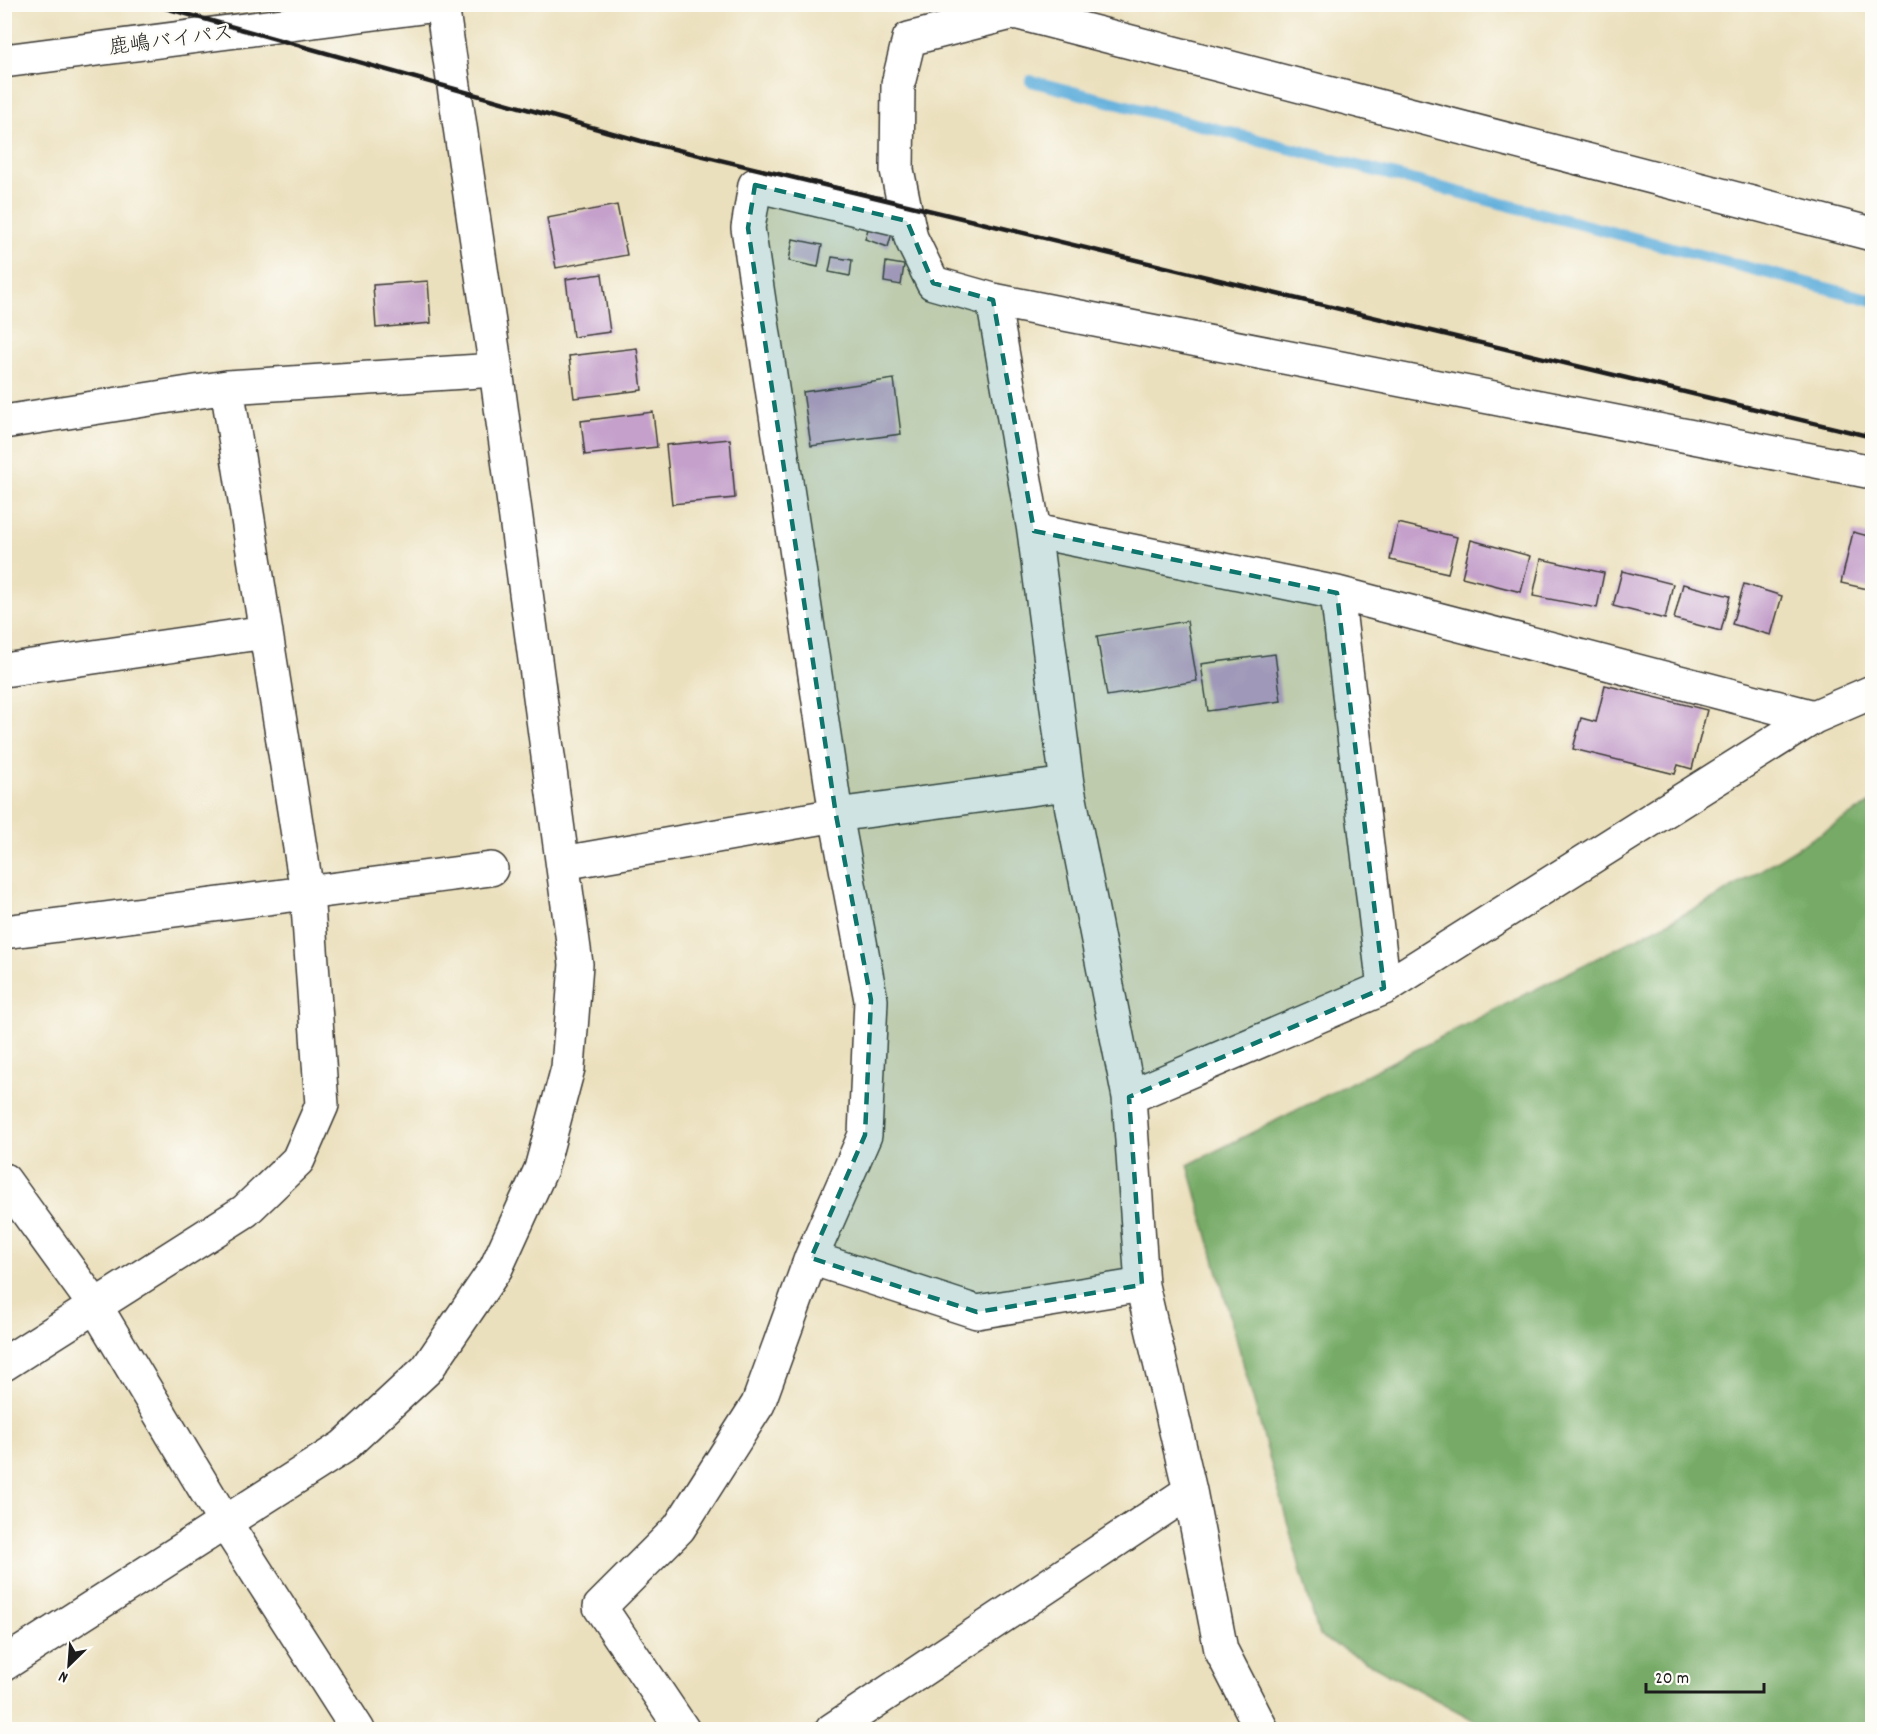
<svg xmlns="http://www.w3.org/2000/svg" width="1877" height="1734" viewBox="0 0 1877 1734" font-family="Dekko,'Klee One',sans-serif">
  <rect width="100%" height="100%" fill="#fdfcf7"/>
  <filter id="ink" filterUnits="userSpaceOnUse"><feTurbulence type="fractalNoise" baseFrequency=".0167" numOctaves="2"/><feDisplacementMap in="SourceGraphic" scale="12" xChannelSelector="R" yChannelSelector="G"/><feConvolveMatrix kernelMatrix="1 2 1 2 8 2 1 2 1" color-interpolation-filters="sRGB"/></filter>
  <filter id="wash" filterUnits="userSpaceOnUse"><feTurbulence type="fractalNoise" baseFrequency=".008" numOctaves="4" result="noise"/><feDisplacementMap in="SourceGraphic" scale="24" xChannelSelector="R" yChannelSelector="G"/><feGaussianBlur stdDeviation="1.35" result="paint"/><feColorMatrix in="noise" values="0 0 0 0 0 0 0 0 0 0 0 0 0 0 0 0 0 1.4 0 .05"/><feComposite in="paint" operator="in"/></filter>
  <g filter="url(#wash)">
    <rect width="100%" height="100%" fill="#ebe0bd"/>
    <path fill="#76aa66" stroke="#496341" stroke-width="1.5" d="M1872,802v927h-382l-171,-93 -131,-471 524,-265z"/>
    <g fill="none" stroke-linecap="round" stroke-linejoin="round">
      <path stroke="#63b0dc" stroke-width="12" d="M1031,81l841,219"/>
    </g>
    <g id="blocks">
      <path fill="#c4a0cb" d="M617,205l10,50 -71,13 -9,-50z
        M869,226l23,7 -4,14 -23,-8z
        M793,239l29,6 -4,22 -29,-6z
        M832,257l20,3 -2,16 -21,-4z
        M886,262l18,3 -3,20 -17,-3z
        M602,274l8,58 -37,5 -7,-58z
        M428,281l3,42 -55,5 -3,-43z
        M637,348l5,42 -68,8 -5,-42z
        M894,379l7,55 -90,12 -8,-54z
        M653,412l4,35 -72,8 -4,-34z
        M730,439l5,59 -63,6 -6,-59z
        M1398,523l59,14 -9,36 -58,-13z
        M1853,532l19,5v53l-31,-7z
        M1471,540l59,16 -9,36 -59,-15z
        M1541,559l63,14 -7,35 -64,-12z
        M1622,571l51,13 -8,35 -52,-13z
        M1683,584l47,12 -9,35 -47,-12z
        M1744,584l38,12 -11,39 -39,-11z
        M1187,621l10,60 -90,15 -10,-60z
        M1275,654l6,47 -73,10 -7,-47z
        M1605,685l102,25 -15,59 -14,-4 -3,9 -102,-25 8,-31 15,4z"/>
    </g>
  </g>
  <g filter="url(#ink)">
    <use href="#blocks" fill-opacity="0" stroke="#3b3934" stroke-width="1.5"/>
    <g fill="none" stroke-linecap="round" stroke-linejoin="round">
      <defs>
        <path id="street" d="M1012,4l3,8 857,222
          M1015,12l-106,27 -11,45 -1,86 14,68 22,45 60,17 879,172
          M993,300l41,231 33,253 62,313 13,188 48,206 31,159 41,80
          M4,422l223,-35 269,-17
          M1034,531l303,62 477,124
          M1337,593l47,395
          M4,670l262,-38
          M563,863l273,-48 231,-31
          M4,932l487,-63
          M1129,1097l255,-109 430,-271 58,-25
          M4,1180l92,127 128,214 134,209
          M811,1258l166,54 165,-27
          M4,1364l241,-153 53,-51 24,-55 -15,-213 -80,-505
          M683,1730l-83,-123 79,-79 79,-124 53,-146 54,-123 6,-135 -35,-185 -88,-587 7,-43 152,36
          M832,1730l358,-239"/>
        <path id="secondary" d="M4,1664l339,-217 84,-78 69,-101 45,-99 27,-101 8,-104 -80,-594 -54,-365"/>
        <path id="highway" d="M4,61l441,-57"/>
      </defs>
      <use href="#street" stroke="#3b3934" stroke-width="36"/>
      <use href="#secondary" stroke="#3b3934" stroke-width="36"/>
      <use href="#highway" stroke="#3b3934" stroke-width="36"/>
      <use href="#street" stroke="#fff" stroke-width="33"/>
      <use href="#secondary" stroke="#fff" stroke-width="33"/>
      <use href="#highway" stroke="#fff" stroke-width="33"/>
      <path stroke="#1c1c1c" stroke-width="4.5" d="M151,4l490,137 1231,296"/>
    </g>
  </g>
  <path fill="#0f766e" fill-opacity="0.2" stroke="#0f766e" stroke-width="4.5" stroke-dasharray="12 8" stroke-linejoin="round" d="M755,185l152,36 26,62 60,17 41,231 303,62 47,395 -255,109 13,188 -165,27 -166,-54 54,-123 6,-135 -35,-185 -88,-587z"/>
  <g text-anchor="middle" stroke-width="5" stroke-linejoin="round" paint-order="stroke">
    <g font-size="21" fill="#1c1c1c" stroke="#fdfcf7">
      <text transform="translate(171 39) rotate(-7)" y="7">鹿嶋バイパス</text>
    </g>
  </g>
  <rect width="1877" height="1734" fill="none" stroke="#fdfcf7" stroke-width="24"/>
  <g transform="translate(69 1665) rotate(205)" stroke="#fdfcf7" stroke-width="4.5" paint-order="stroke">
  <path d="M0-4.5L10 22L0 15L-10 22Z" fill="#1c1c1c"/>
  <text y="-9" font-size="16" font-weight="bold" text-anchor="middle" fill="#1c1c1c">N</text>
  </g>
  <path d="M1646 1683v9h118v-9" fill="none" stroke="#1c1c1c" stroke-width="3"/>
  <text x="1655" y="1683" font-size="18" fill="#1c1c1c" stroke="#fdfcf7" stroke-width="4.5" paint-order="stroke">20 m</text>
</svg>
